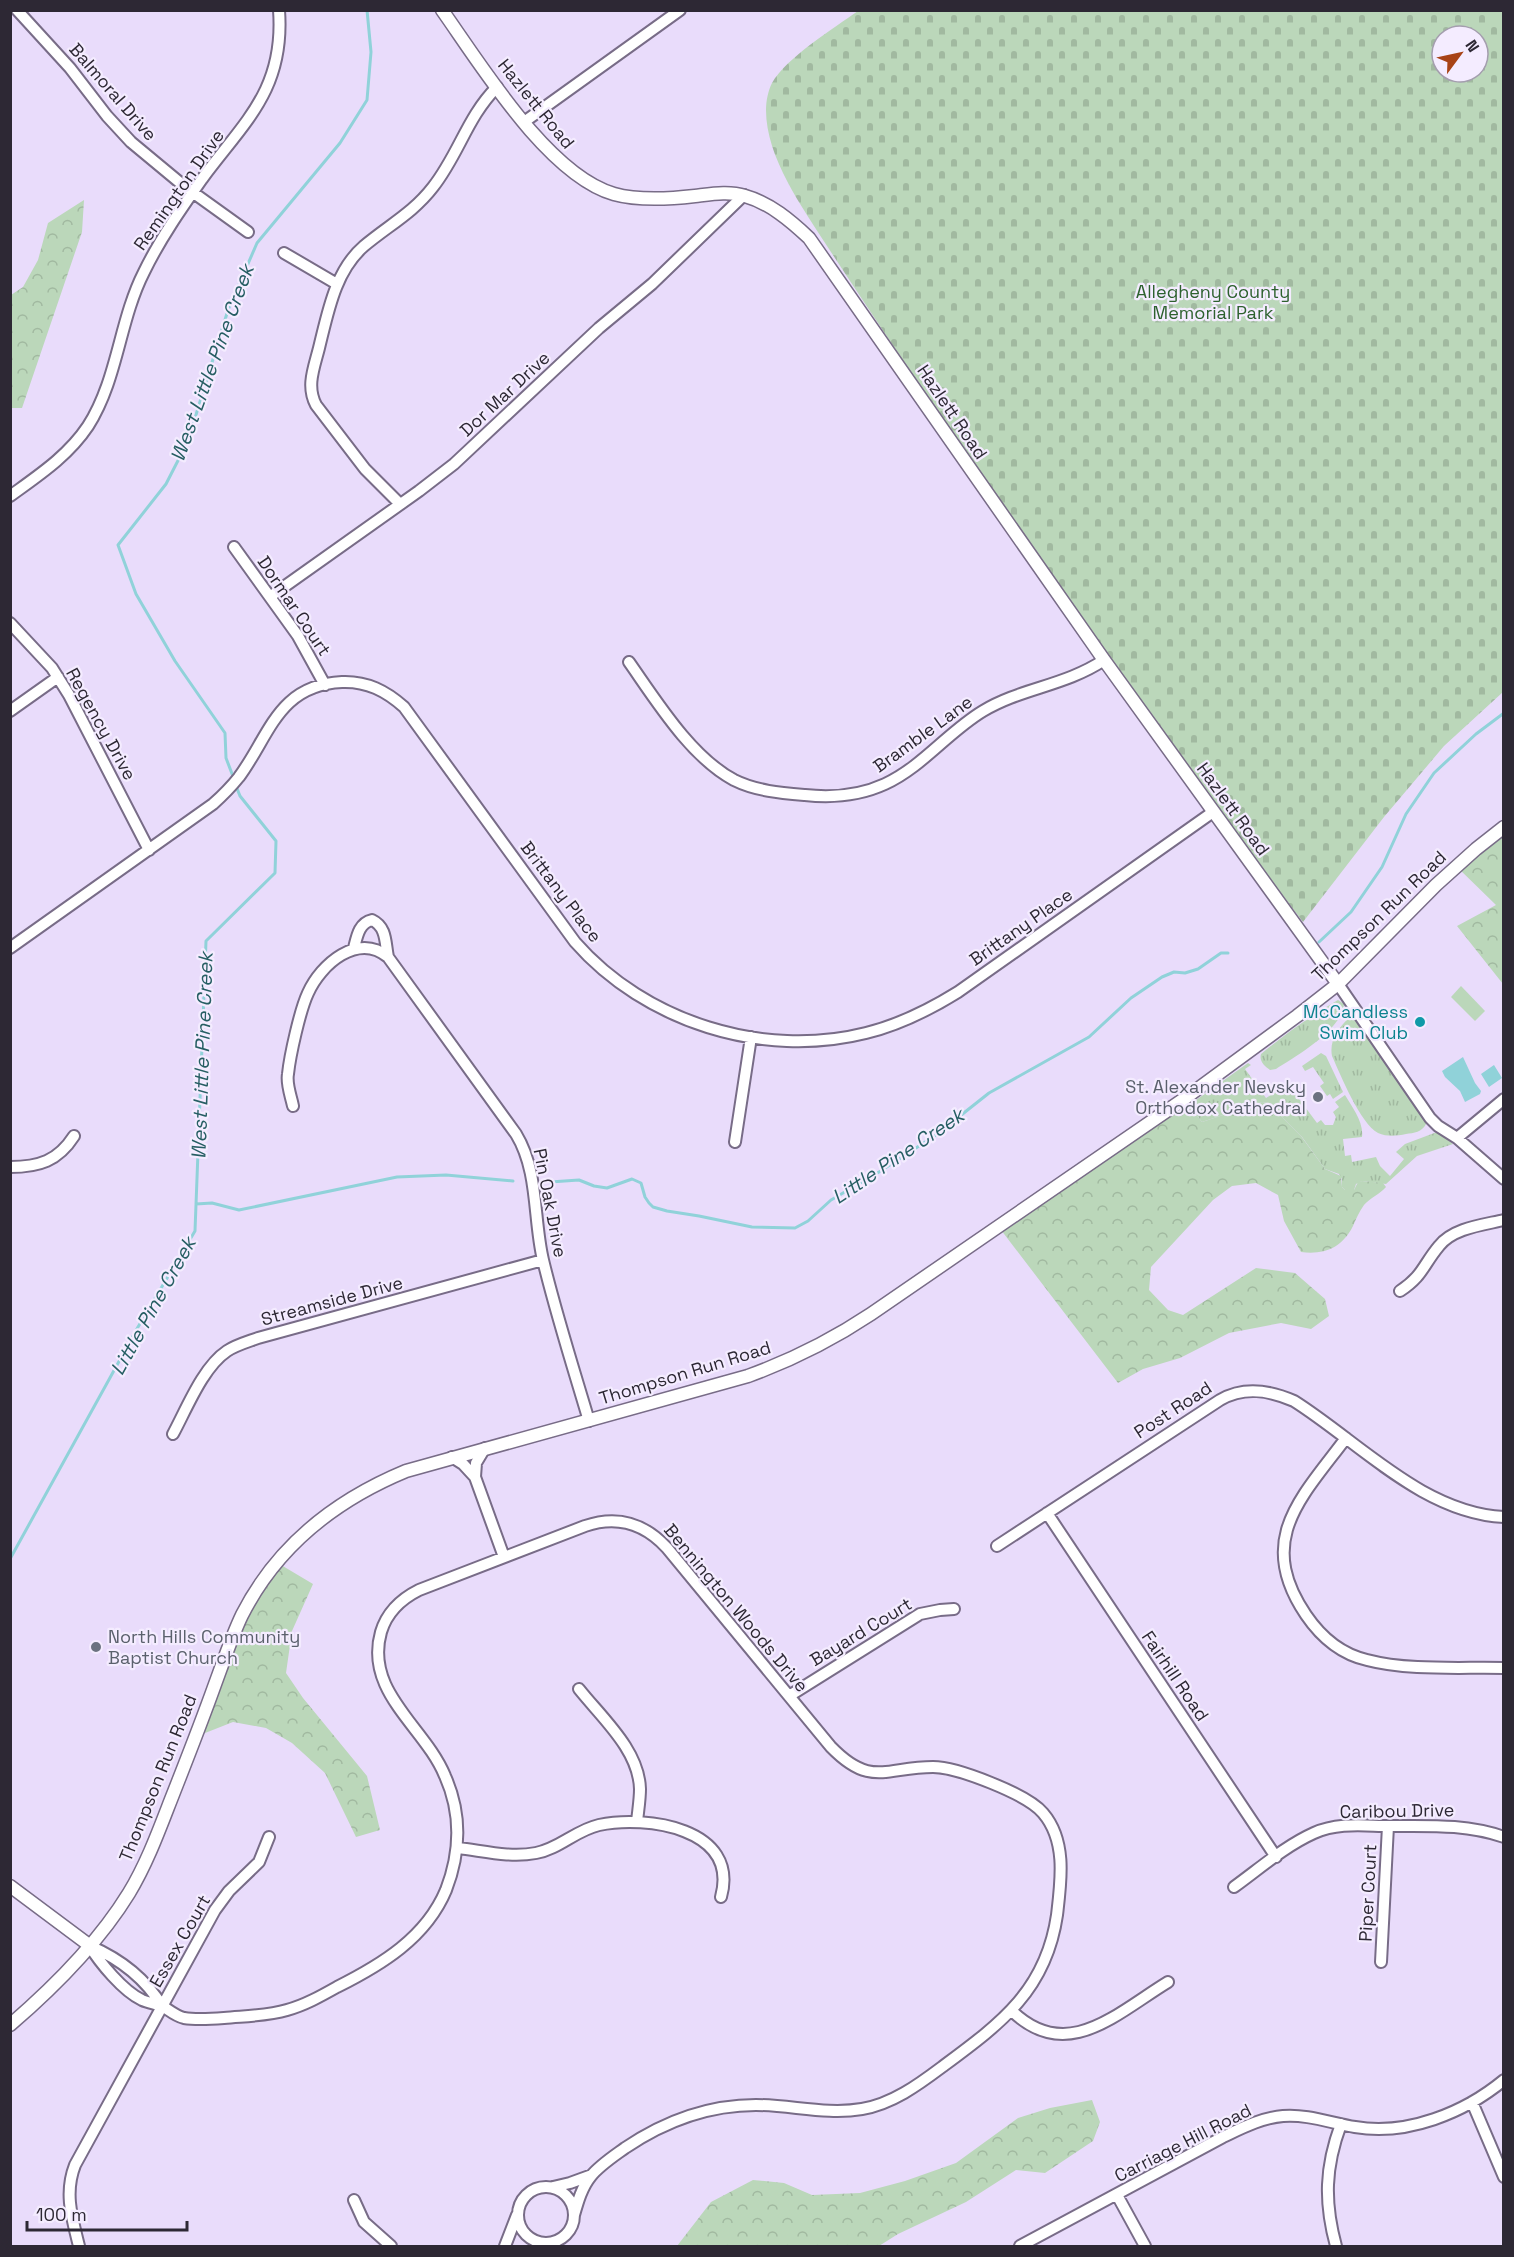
<svg xmlns="http://www.w3.org/2000/svg" width="1514" height="2257" viewBox="0 0 1514 2257" font-family="'Space Grotesk',sans-serif">
  <defs>
    <pattern id="grass-tufts" width="24" height="20" patternUnits="userSpaceOnUse" patternTransform="scale(1.5)"><rect width="24" height="20" fill="#bbd7ba"/><path d="M3 7l-1-3M5 7V3M7 7l1-3M15 17l-1-3M17 17v-4M19 17l1-3" fill="none" stroke="#a1b9a0"/></pattern>
    <pattern id="forest-crowns" width="20" height="18" patternUnits="userSpaceOnUse" patternTransform="scale(1.5)"><rect width="20" height="18" fill="#bbd7ba"/><path d="M2 6a3 3 0 1 1 6 0M12 15a3 3 0 1 1 6 0" fill="none" stroke="#a1b9a0"/></pattern>
    <pattern id="cemetery-stones" width="16" height="16" patternUnits="userSpaceOnUse" patternTransform="scale(1.5)"><rect width="16" height="16" fill="#bbd7ba"/><path d="M2 7V4a2 2 0 0 1 4 0v3zM10 15v-3a2 2 0 0 1 4 0v3z" fill="#a1b9a0"/></pattern>
  </defs>
  <rect width="100%" height="100%" fill="#e9dcfb"/>
  <path fill="url(#grass-tufts)" d="M1338,1000l6,4c-2,26 -48,52 -68,65l-6,1c-6,-4 -11,-9 -9,-16 24,-20 51,-39 77,-54z
    M1349,1018h7l70,103v3c-4,8 -12,9 -20,10 -9,2 -19,3 -28,-1 -18,-10 -37,-57 -46,-77 -3,-15 6,-28 17,-38z
    M1321,1053l5,3 17,36 -10,7 -3,-5 -3,2 -7,-10 4,-3 -11,-16 -8,4 -3,-5z
    M1248,1063l3,2 -6,4 21,29 22,-14 29,39 4,-3 4,5h8l3,-8 -3,-5 6,-5 -4,-5 10,-7c7,12 19,27 17,42l-19,2 2,17 6,-1 1,7 24,-5 4,9 10,10 14,-17 -8,-7 9,-8 32,-12 16,12 -36,12 -31,28 -24,-3 -6,3 -2,6h-9l-3,-3v-8l-3,-5 -14,-5 -23,-32 -34,-34 -6,-1 -60,20 -13,-17z"/>
  <path fill="url(#forest-crowns)" d="M84,200l-2,32 -60,176h-11v-113l12,-8 15,-27 10,-37z
    M1503,827v157l-46,-58 39,-21 -40,-39z
    M1184,1099l18,23 60,-20 6,1 33,33 24,33 16,7 1,11 3,3h9l4,-8 4,-1 21,2 3,4c-6,7 -16,11 -22,18 -5,7 -8,14 -11,21 -11,22 -29,29 -52,26l-17,-31 -6,-26 -22,-12 -24,3 -19,14 -62,67 -2,23 19,20 15,5 73,-47 39,5 30,26 4,17 -18,13 -30,-6 -52,10 -49,25 -37,11 -25,14 -120,-157z
    M276,1562l37,22 -21,47 -6,42 17,25 64,78 13,54 -24,7 -31,-64 -33,-30 -26,-15 -33,-6 -38,15 37,-97z
    M1092,2100l8,22 -7,19 -48,32 -29,-3 -50,32 -68,32 -19,12h-202l34,-44 42,-22 31,3 28,12 48,-2 45,-12 51,-18 62,-45 32,-10z"/>
  <path fill="url(#cemetery-stones)" fill-rule="evenodd" d="M858,11h645v681l-59,54 -60,71 -81,105c-141,-182 -273,-372 -401,-563 -25,-37 -50,-75 -75,-113 -24,-38 -61,-88 -61,-136 0,-9 2,-19 6,-27 14,-25 62,-55 86,-72zM1442,36h36v36h-36z"/>
  <path fill="#bbd7ba" d="M1461,986l24,25 -10,10 -24,-24z"/>
  <path fill="#90d2d9" d="M1463,1057l12,26 6,8 -1,3 -15,8 -5,-11 -15,-14 -3,-6z
    M1494,1065l8,13 -13,9 -8,-13z"/>
  <g fill="none" stroke-linecap="round" stroke-linejoin="round">
    <path stroke="#90d2d9" stroke-width="3" d="M234,779l-8,-21 -1,-25 -50,-72 -39,-67 -18,-49 48,-61 22,-43 40,-131 29,-67 83,-100 27,-43 4,-48 -4,-42
      M1319,942l32,-30 31,-45 24,-53 28,-41 42,-39 28,-21
      M550,1182l29,-2 15,6 13,2 25,-9 9,4 4,14 4,6 4,4 14,4 32,5 53,11 43,1 13,-7 23,-21 48,-28 57,-37 53,-42 100,-56 42,-39 31,-21 12,-5 11,1 13,-4 23,-16h7
      M196,1204l16,-1 27,7 158,-33 49,-2 67,6
      M10,1559l128,-232 57,-96 11,-290 69,-68 1,-32 -36,-45 -4,-10"/>
    <defs>
      <path id="minor" d="M17,10l53,58 37,48 24,26 53,44 64,46
        M524,122l156,-112
        M284,253l53,31
        M10,496c29,-21 58,-40 78,-70 30,-47 31,-105 56,-154 16,-33 37,-63 58,-93 42,-57 83,-89 77,-169
        M400,504l-35,-35 -49,-64c-10,-19 -2,-37 3,-57 9,-36 16,-77 45,-102 25,-21 49,-33 69,-59 26,-33 34,-70 64,-100
        M234,547l64,89 27,49
        M271,596l148,-105 35,-27 145,-136 53,-44 92,-89
        M10,623l42,45 17,27 80,155
        M629,662c28,40 62,95 105,118 22,11 47,13 71,15 28,3 54,1 80,-11 37,-17 63,-52 98,-73 38,-23 82,-25 121,-51
        M10,711l48,-34
        M10,948l203,-144c9,-8 18,-17 26,-27 31,-42 39,-92 103,-95 25,-1 44,9 62,25l171,235c70,80 188,117 291,91 33,-8 63,-23 92,-41l255,-180
        M354,948c3,-12 5,-25 18,-28 15,7 13,23 16,37
        M1338,984l92,134 8,8 19,12 47,41
        M293,1106c-2,-10 -7,-22 -5,-32 2,-19 12,-64 20,-81 13,-29 50,-61 80,-36l128,177c23,38 17,84 27,126 13,54 30,107 46,161
        M1457,1138l47,-39
        M735,1142l16,-105
        M10,1167c29,0 48,-6 64,-31
        M1400,1291c23,-15 23,-26 39,-45 14,-18 44,-21 65,-26
        M173,1434c14,-26 30,-67 54,-83 9,-6 20,-9 31,-13l285,-78
        M1346,1438c-45,60 -91,102 -40,177 15,22 35,39 61,45 42,11 93,7 137,8
        M452,1457l11,7 12,13 29,80
        M475,1477l1,-14 9,-15
        M1047,1513l229,344
        M997,1546l223,-146c24,-14 49,-10 74,1 65,41 129,112 210,116
        M579,1689c23,29 60,61 61,100 0,11 -2,22 -3,33
        M789,1696l131,-82 20,-4 14,-1
        M458,1848c26,3 52,10 78,5 23,-4 40,-23 63,-28 47,-10 141,3 122,72
        M1234,1887c25,-18 51,-41 80,-54 25,-11 50,-7 76,-7 40,0 76,-2 114,11
        M89,1945c11,18 34,46 53,55 7,3 15,4 22,7 6,4 12,9 20,11 12,2 27,1 40,0 21,-2 43,-2 63,-8 18,-5 34,-14 50,-23 44,-22 89,-49 109,-97 15,-39 16,-76 -1,-114 -20,-49 -81,-84 -64,-144 6,-20 20,-33 38,-42l166,-64c32,-11 59,-3 82,22l164,199c40,41 55,20 102,20 24,0 94,27 110,46 24,28 18,68 14,102 -11,76 -57,109 -115,152 -24,18 -50,37 -80,42 -35,6 -71,-4 -106,-4 -48,0 -91,16 -131,43 -11,8 -25,17 -34,28 -9,11 -13,25 -17,39
        M90,1946c30,13 55,32 72,60
        M1381,1962l7,-136
        M1012,2011c55,53 105,2 156,-29
        M1472,2102l32,75
        M518 2215a28 28 0 1 1 56 0a28 28 0 1 1-56 0Z
        M553,2187l17,-4 22,-8
        M1117,2195l28,51
        M354,2200l10,22 27,24
        M79,2246c-7,-28 -15,-53 -4,-81l140,-255 14,-19 30,-29 10,-25
        M505,2246l12,-31
        M1020,2246l203,-109c19,-9 38,-19 60,-21 24,-2 48,7 72,11 52,9 109,-14 149,-47
        M1336,2246c-12,-44 -11,-79 5,-122"/>
      <path id="tertiary" d="M442,10c39,55 106,165 172,184 25,7 55,5 81,2 17,-2 34,-5 50,0 25,7 46,25 64,42l295,422 234,324
        M10,1886l79,59
        M10,2025c43,-37 89,-83 119,-132 17,-28 29,-60 41,-91 15,-38 30,-76 44,-115 9,-24 17,-49 28,-72 35,-69 94,-115 164,-144l342,-95c44,-16 84,-36 123,-62l313,-215 113,-83 41,-32 98,-99 40,-36 28,-22"/>
    </defs>
    <use href="#minor" stroke="#786c87" stroke-width="14"/>
    <use href="#tertiary" stroke="#786c87" stroke-width="15"/>
    <use href="#minor" stroke="#fff" stroke-width="10"/>
    <use href="#tertiary" stroke="#fff" stroke-width="12"/>
  </g>
  <circle fill="#0f9aa8" stroke="#f4ecff" stroke-width="2" cx="1420" cy="1022" r="6"/>
  <g fill="#6b7280" stroke="#f4ecff" stroke-width="2">
    <circle cx="1318" cy="1097" r="6"/>
    <circle cx="96" cy="1647" r="6"/>
  </g>
  <g text-anchor="middle" stroke-width="4.5" stroke-linejoin="round" paint-order="stroke">
    <g font-size="18" fill="#2d2834" stroke="#f4ecff">
      <text transform="translate(113 92) rotate(49)" y="6">Balmoral Drive</text>
      <text transform="translate(536 104) rotate(51)" y="6">Hazlett Road</text>
      <text transform="translate(179 190) rotate(-55)" y="6">Remington Drive</text>
      <text transform="translate(505 394) rotate(-43)" y="6">Dor Mar Drive</text>
      <text transform="translate(952 412) rotate(56)" y="6">Hazlett Road</text>
      <text transform="translate(294 606) rotate(56)" y="6">Dormar Court</text>
      <text transform="translate(101 724) rotate(61)" y="6">Regency Drive</text>
      <text transform="translate(923 734) rotate(-36)" y="6">Bramble Lane</text>
      <text transform="translate(1233 809) rotate(54)" y="6">Hazlett Road</text>
      <text transform="translate(561 892) rotate(53)" y="6">Brittany Place</text>
      <text transform="translate(1379 916) rotate(-44)" y="6">Thompson Run Road</text>
      <text transform="translate(1021 927) rotate(-35)" y="6">Brittany Place</text>
      <text transform="translate(550 1203) rotate(79)" y="6">Pin Oak Drive</text>
      <text transform="translate(332 1301) rotate(-15)" y="6">Streamside Drive</text>
      <text transform="translate(685 1373) rotate(-17)" y="6">Thompson Run Road</text>
      <text transform="translate(1173 1410) rotate(-33)" y="6">Post Road</text>
      <text transform="translate(736 1608) rotate(50)" y="6">Bennington Woods Drive</text>
      <text transform="translate(861 1632) rotate(-31)" y="6">Bayard Court</text>
      <text transform="translate(1175 1676) rotate(56)" y="6">Fairhill Road</text>
      <text transform="translate(158 1778) rotate(-68)" y="6">Thompson Run Road</text>
      <text transform="translate(1397 1811) rotate(-1)" y="6">Caribou Drive</text>
      <text transform="translate(1368 1893) rotate(-87)" y="6">Piper Court</text>
      <text transform="translate(180 1941) rotate(-60)" y="6">Essex Court</text>
      <text transform="translate(1183 2143) rotate(-27)" y="6">Carriage Hill Road</text>
    </g>
    <g font-size="18" fill="#2d612e" stroke="#f4ecff">
      <text x="1213" y="298">Allegheny County<tspan x="1213" dy="21">Memorial Park</tspan></text>
    </g>
    <g font-size="18" fill="#0d838f" stroke="#f4ecff" text-anchor="end">
      <text x="1408" y="1018">McCandless<tspan x="1408" dy="21">Swim Club</tspan></text>
    </g>
    <g font-size="18" fill="#5b616d" stroke="#f4ecff" text-anchor="end">
      <text x="1306" y="1093">St. Alexander Nevsky<tspan x="1306" dy="21">Orthodox Cathedral</tspan></text>
      <text x="108" y="1643" text-anchor="start">North Hills Community<tspan x="108" dy="21">Baptist Church</tspan></text>
    </g>
    <g font-size="20" font-style="italic" fill="#265e63" stroke="#f4ecff">
      <text transform="translate(212 363) rotate(-70)" y="7">West Little Pine Creek</text>
      <text transform="translate(202 1056) rotate(-88)" y="7">West Little Pine Creek</text>
      <text transform="translate(898 1156) rotate(-34)" y="7">Little Pine Creek</text>
      <text transform="translate(153 1306) rotate(-61)" y="7">Little Pine Creek</text>
    </g>
  </g>
  <rect width="1514" height="2257" fill="none" stroke="#2d2834" stroke-width="24"/>
  <g transform="translate(1460 54) rotate(57)"><circle r="28" fill="#f4ecff" stroke="#a49eae" stroke-width="1.5"/>
  <path d="M0-4.5L10 22L0 15L-10 22Z" fill="#a84316"/>
  <text y="-9" font-size="16" font-weight="bold" text-anchor="middle" fill="#2d2834">N</text>
  </g>
  <path d="M27 2221v9h160v-9" fill="none" stroke="#2d2834" stroke-width="3"/>
  <text x="36" y="2221" font-size="18" fill="#2d2834" stroke="#f4ecff" stroke-width="4.5" paint-order="stroke">100 m</text>
</svg>
